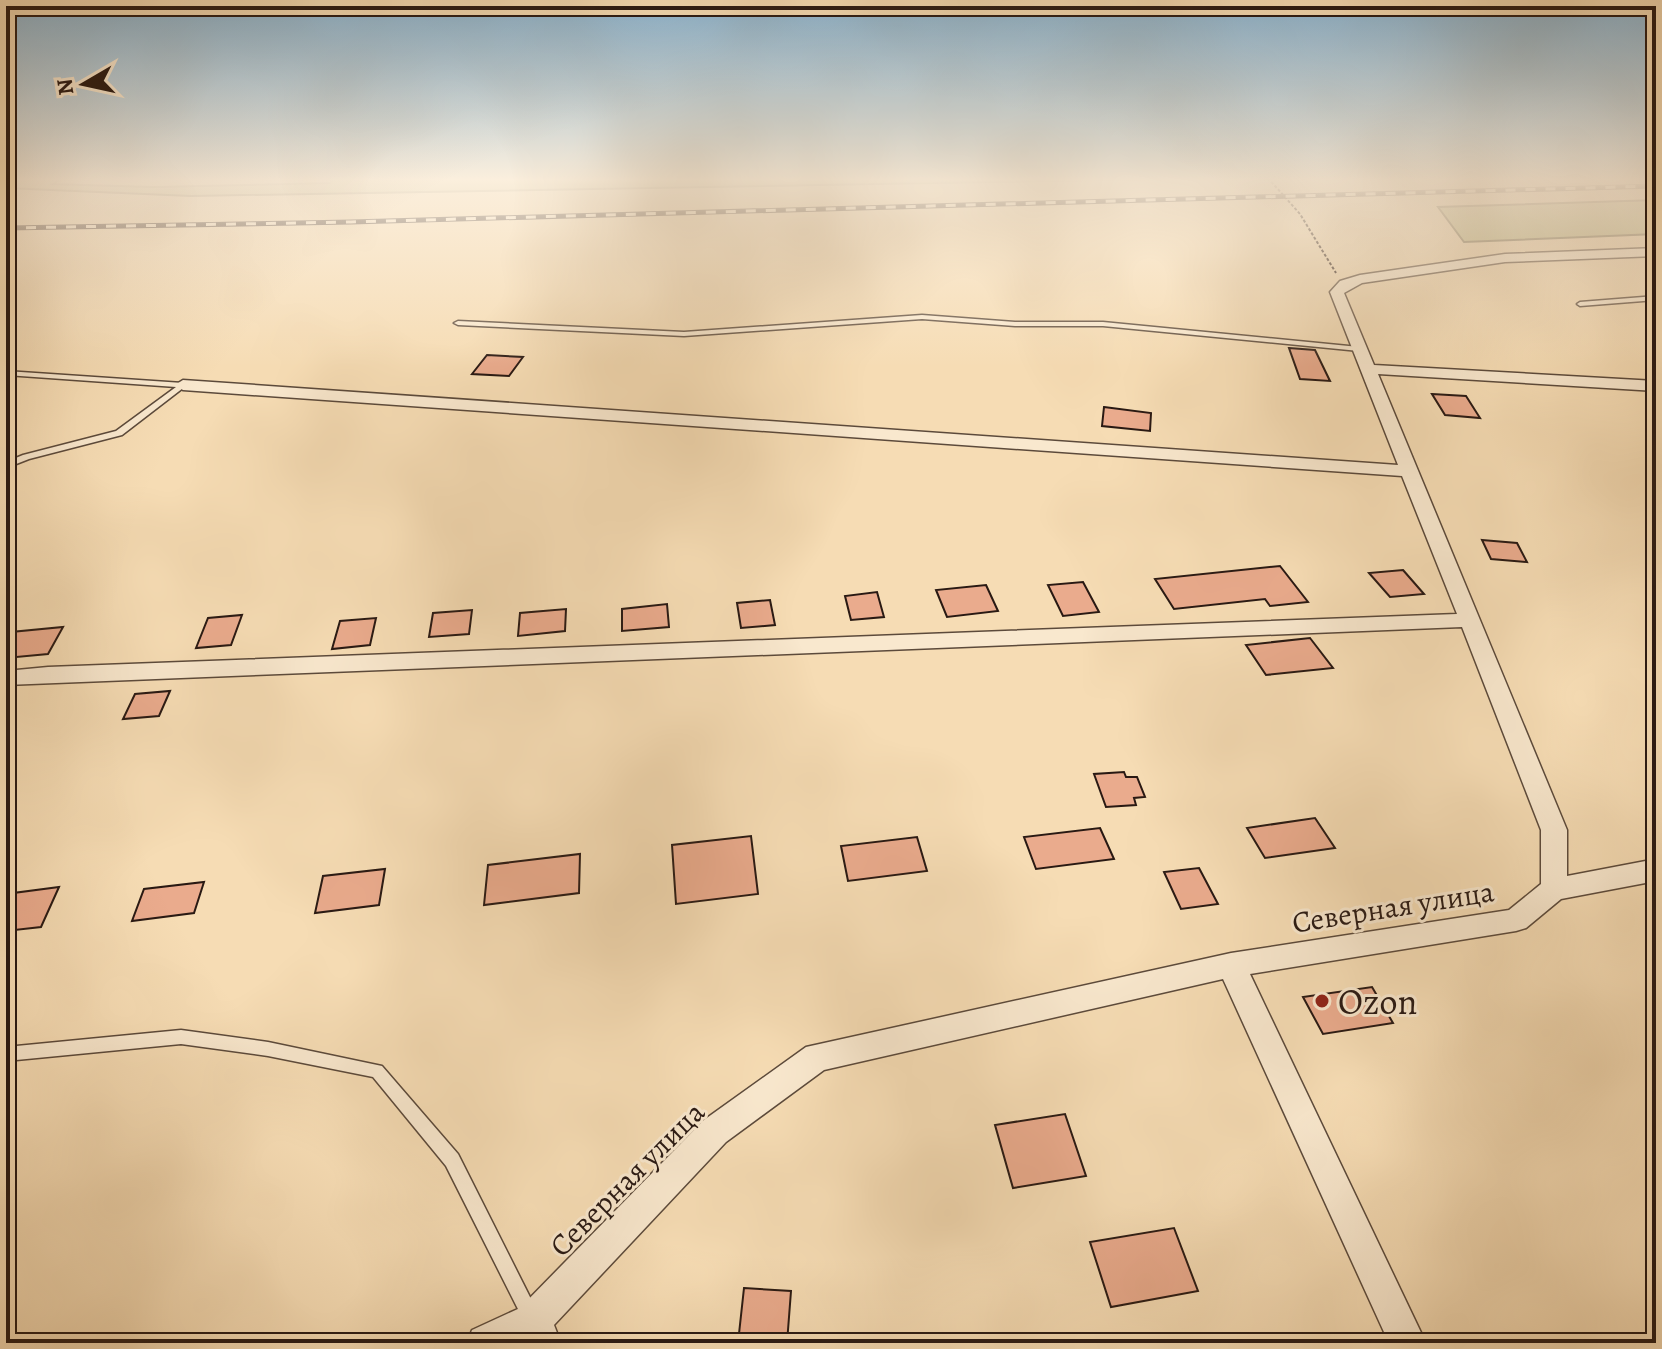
<svg xmlns="http://www.w3.org/2000/svg" width="1662" height="1349" viewBox="0 0 1662 1349" font-family="Alegreya,serif">
  <rect width="100%" height="100%" fill="#f6dcb4"/>
  <filter id="stains"><feTurbulence type="fractalNoise" baseFrequency=".0025" numOctaves="4"/><feColorMatrix values="0 0 0 0 .2 0 0 0 0 .09 0 0 0 0 .02 0 0 0 .5 -.17"/></filter>
  <radialGradient id="worn" r=".72"><stop offset=".6" stop-color="#630" stop-opacity="0"/><stop offset="1" stop-color="#630" stop-opacity=".3"/></radialGradient>
  <path fill="#c2bf89" stroke="#766c4e" stroke-width="2" d="M6,178h57l-10,6 100,3 177,-4 4,-5h888l-1031,18 -185,-8z
    M1656,200v34l-192,8 -26,-35z"/>
  <path fill="#eaab8d" stroke="#291913" stroke-width="2" d="M1289,348l26,2 15,31 -30,-2z
    M487,355l36,2 -14,19 -37,-2z
    M1432,394l34,2 14,22 -35,-3z
    M1104,407l47,6 -1,18 -48,-5z
    M1482,540l35,3 10,19 -36,-3z
    M1280,566l28,36 -38,4 -5,-7 -91,10 -19,-30z
    M1403,570l21,24 -34,3 -21,-24z
    M1083,582l16,30 -36,4 -15,-31z
    M986,585l12,26 -51,6 -11,-27z
    M877,592l7,25 -33,3 -6,-24z
    M770,600l5,25 -34,3 -4,-25z
    M667,604l2,23 -47,4v-22z
    M566,609l-1,22 -47,5 2,-23z
    M472,610l-3,24 -40,3 4,-24z
    M242,615l-11,30 -35,3 12,-30z
    M376,618l-6,27 -38,4 8,-28z
    M63,627l-15,27 -42,4v-17l5,-9z
    M1310,638l23,30 -67,7 -20,-30z
    M170,691l-11,25 -36,3 12,-25z
    M1124,772l2,5h11l8,20 -11,1 2,7 -30,2 -12,-33z
    M1315,818l20,30 -70,10 -18,-30z
    M1100,828l14,31 -78,10 -12,-32z
    M751,836l7,58 -82,10 -4,-59z
    M917,837l10,34 -79,10 -7,-35z
    M580,854l-1,39 -95,12 4,-40z
    M1199,868l19,36 -37,5 -17,-37z
    M385,869l-6,36 -64,8 8,-37z
    M204,882l-10,31 -62,8 12,-32z
    M59,887l-18,40 -35,4v-37z
    M1372,987l21,36 -70,11 -20,-37z
    M1065,1114l21,62 -73,12 -18,-63z
    M1174,1228l24,63 -87,16 -21,-65z
    M744,1288l47,3 -4,52h-49z"/>
  <g fill="none" stroke-linecap="round" stroke-linejoin="round">
    <defs>
      <path id="service" d="M1656,296v4l-76,6 -3,-2 3,-2z
        M922,315l93,7h88l256,25 4,2 -4,2 -256,-25h-88l-93,-7 -238,17 -226,-11 -4,-2 4,-2 226,11z
        M6,371l177,12 4,2 -65,50 -93,24 -23,9v-6l17,-7 93,-24 60,-44 -170,-12z
        M181,1030l87,12 114,24 76,88 79,157 3,6 -3,6 -6,3 -6,-3 -79,-157 -73,-89 -105,-21 -87,-12 -175,17v-14z"/>
      <path id="minor" d="M1656,248v8l-151,6 -143,21 -18,10 30,72 282,16v10l-278,-17 189,456v46l89,-17v22l-95,18 -35,29 -10,3 -266,43 176,369h-37l-166,-364 -399,91 -98,72 -172,183 7,18h-94l5,-13 48,-22 184,-188 102,-73 425,-94 278,-43 32,-26v-54l-79,-203 -1456,58v-14l42,-4 1409,-53 -55,-138 -1219,-86 -8,-5 8,-5 1215,85 -68,-173 10,-11 20,-6 145,-21z"/>
    </defs>
    <use href="#service" stroke="#5c4a3b" stroke-width="3"/>
    <use href="#minor" stroke="#5c4a3b" stroke-width="3"/>
    <path stroke="#291913" stroke-width="2" stroke-dasharray="3 2" stroke-linecap="butt" d="M1268,178l32,36 36,59"/>
    <use href="#service" fill="#f9e8ce" fill-rule="evenodd"/>
    <use href="#minor" fill="#f9e8ce" fill-rule="evenodd"/>
    <defs>
      <path id="rail" d="M6,228l345,-6 1305,-36"/>
    </defs>
    <use href="#rail" stroke="#291913" stroke-width="5"/>
    <use href="#rail" stroke="#f9e8ce" stroke-width="3" stroke-dasharray="10" stroke-linecap="butt"/>
  </g>
  <linearGradient id="sky" x2="0" y2="1"><stop stop-color="#8bb6d4"/><stop offset="0.49" stop-color="#fbefdd"/><stop offset="1" stop-color="#fbefdd" stop-opacity="0"/></linearGradient>
  <rect width="1662" height="367" fill="url(#sky)"/>
  <circle fill="#8f2418" stroke="#f9e8ce" stroke-width="3" cx="1322" cy="1001" r="8"/>
  <g text-anchor="middle" stroke-width="6" stroke-linejoin="round" paint-order="stroke">
    <g font-size="30" fill="#291913" stroke="#f9e8ce">
      <text transform="translate(1393 907) rotate(-9)" y="10">Северная улица</text>
      <text transform="translate(627 1179) rotate(-45)" y="10">Северная улица</text>
    </g>
    <g font-size="36" fill="#291913" stroke="#f9e8ce" text-anchor="start">
      <text x="1338" y="1014">Ozon</text>
    </g>
  </g>
  <rect width="1662" height="1349" fill="none" stroke="#f6dcb4" stroke-width="32"/>
  <rect x="8" y="8" width="1646" height="1333" fill="none" stroke="#291913" stroke-width="4"/>
  <rect x="16" y="16" width="1630" height="1317" fill="none" stroke="#291913" stroke-width="2"/>
  <g transform="translate(84 84) rotate(261)" stroke="#f9e8ce" stroke-width="6" paint-order="stroke">
  <path d="M0-6L14 30L0 20L-14 30Z" fill="#291913"/>
  <text y="-12" font-size="22" font-weight="bold" text-anchor="middle" fill="#291913">N</text>
  </g>
  <rect width="100%" height="100%" filter="url(#stains)"/>
  <rect width="100%" height="100%" fill="url(#worn)"/>
</svg>
